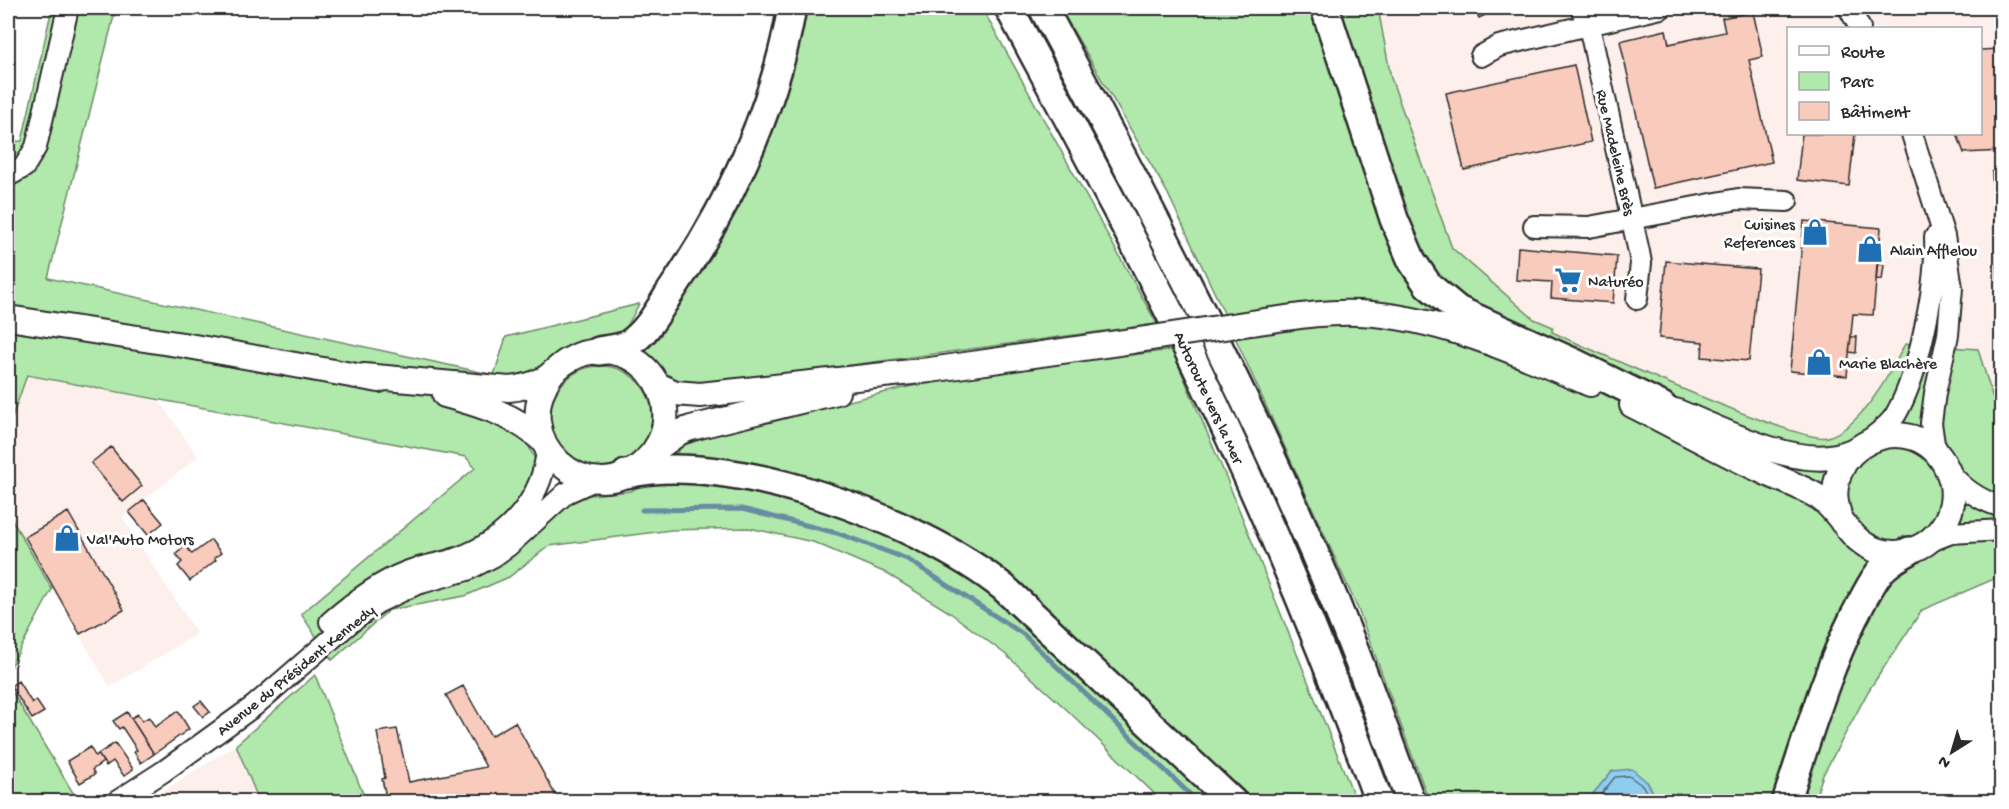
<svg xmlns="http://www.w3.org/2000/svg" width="2009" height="809" viewBox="0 0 2009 809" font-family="'Gochi Hand',sans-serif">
  <rect width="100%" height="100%" fill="#fff"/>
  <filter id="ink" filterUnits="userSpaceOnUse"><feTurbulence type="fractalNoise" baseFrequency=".0167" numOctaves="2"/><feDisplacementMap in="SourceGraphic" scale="12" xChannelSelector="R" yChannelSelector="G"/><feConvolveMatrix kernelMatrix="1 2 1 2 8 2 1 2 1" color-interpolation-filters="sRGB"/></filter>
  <g filter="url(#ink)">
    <path fill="#fdefeb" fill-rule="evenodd" d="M1378,8h623v417l-24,-76 -72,-5 -16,33 -20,28 -24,21 -17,11 -11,1 -22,-6 -98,-37 -146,-63 2,-5 -19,-8 -82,-71 -61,-170zM1788,28h192v106h-192z
      M27,375l133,27 38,55 -76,60 75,117 -87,53 -102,-174v-84z
      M236,745l23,56 -114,1 15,-9z"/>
    <path fill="#b1e8ab" stroke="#6e8a6b" stroke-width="1.5" d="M52,8h64l-68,270 446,97 12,-38 133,-33 -17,32 -107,46 -9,42 17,11 13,26 -12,33 23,27 33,-25 51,-5 23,-14 30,-32 59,-19 203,-48 226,-28 54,127 130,324h-194l-97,-93 -60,-54 -56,-42 -63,-39 -73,-31 -64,-14 -78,2 -122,16 -40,31 -44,19 -76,14 -57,50 -31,-46 174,-146 -9,-11 -439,-82 -19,54v-287l14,-1z
      M801,8h181l175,316 -455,61 -23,-1 -15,-11 -24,-23 82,-119 58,-120z
      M1060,8h318l13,70 61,170 82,71 19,8 -1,5c38,17 250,113 276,105 34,-11 62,-63 77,-93l73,5 23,76v151l-79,34 -53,80 -46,85 -9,26h-156l-11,-19 -35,-11 -25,30h-158l-71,-192 -134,-296 -57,-121z
      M550 417a51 51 0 1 1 102 0a51 51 0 1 1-102 0Z
      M8,513l44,76 -44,83z
      M315,675l51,126h-107l-23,-56z
      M8,685l70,116h-70z"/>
    <path fill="#8fcdef" stroke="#678ca1" stroke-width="1.5" d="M1632,769l15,13 11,19h-71l25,-30z"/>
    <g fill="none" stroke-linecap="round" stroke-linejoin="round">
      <path stroke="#536c79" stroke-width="1.5" d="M1595,802l20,-25 14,-1 14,10 8,16"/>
      <path stroke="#678ca1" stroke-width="5" d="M642,510l100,-1 95,24 70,26 116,75 175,168"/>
    </g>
    <path fill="#f9cbbc" stroke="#2b2b2b" stroke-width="1.5" d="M1474,8h26l-21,10z
      M1753,12l10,45 -14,3 23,102 -119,26 -33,-147 46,-11 3,14 56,-12 -3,-14z
      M2002,49v102l-38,2 -7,-19h23v-84z
      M1574,65l17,77 -127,28 -18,-77z
      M1802,134h53l-6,52 -52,-6z
      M2002,171v51l-8,1 -2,-51z
      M1804,221l77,7 -8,87 -20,-1 -6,62 -57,-5z
      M1518,247l99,9 -4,47 -62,-5 1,-16 -36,-2z
      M2002,253v39h-3l-2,-38z
      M1666,261l92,8 -9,92 -47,-4 1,-15 -44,-4z
      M1877,264l7,1 -2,15 -6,-1z
      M1851,337h6l-1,16 -7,-1z
      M111,447l31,39 -19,16 -32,-39z
      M144,500l19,23 -15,12 -19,-23z
      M68,512l56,98 -44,24 -55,-97z
      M211,540l10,13 -7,5 2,2 -26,21 -12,-15 4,-4 -6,-8 10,-8 6,8z
      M18,681l14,22 4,-3 8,12 -12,7 -21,-33z
      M463,686l28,50 24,-14 42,76 -7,4h-163l-5,-23 3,-1 -8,-46 20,-3 12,53 77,-15 -40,-72z
      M201,701l9,11 -7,5 -9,-11z
      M178,711l11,18 -35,25 -23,-36 7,-4 4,7 7,-4 6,10z
      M127,712l27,42 -13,9 -7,-11 3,-2 -15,-23 -3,2 -6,-8z
      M115,743l18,26 -9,7 -11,-15 -7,5 -8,-12z
      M90,747l5,9 3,-2 5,8 -11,8 3,4 -15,9 -13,-22z"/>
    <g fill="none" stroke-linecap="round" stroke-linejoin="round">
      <defs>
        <path id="minor" d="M1581,8l8,18 50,226 2,11 -4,36
          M1849,8l11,20
          M1481,56l18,-10 162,-38
          M1912,134l32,102 8,52 -4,47 -13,58 -4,30 3,21 7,13
          M8,176l16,-9 12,-20 32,-139
          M1534,226l55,1 149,-28 49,2
          M1869,440c10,-8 21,-15 27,-26 23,-40 41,-130 39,-177
          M1948,470c14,19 31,30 54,37
          M1928,542l23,-9 51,-3
          M330,622c23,-20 48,-39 76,-50 18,-7 36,-8 54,-15 46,-17 83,-57 87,-108
          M116,802l48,-31 90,-65 97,-84 26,-19 40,-19 50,-14 27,-14 14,-10 58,-53 31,-14"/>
        <path id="major" d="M8,318l175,27 196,35
          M1251,323c36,-5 73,-12 109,-10 80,4 158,40 230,71
          M364,376l145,13c12,-1 24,-4 35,-10 9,-5 15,-14 25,-19 25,-15 59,-11 79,11 12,14 19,32 17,50 -1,15 -9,30 -20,40 -55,55 -143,-21 -92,-89
          M658,385l17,8 25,2 230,-25 202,-29
          M445,395c36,10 70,20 97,45
          M1632,405c42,21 84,44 126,64 20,10 43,17 62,29 22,16 29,43 56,52 48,16 93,-35 71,-81 -33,-70 -139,-21 -105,53
          M1675,411c43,17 109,52 155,46 10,-1 18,-4 27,-8
          M655,450l25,-18 11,-4 146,-36"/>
        <path id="highway" d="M1009,8c63,118 128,237 187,358 69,142 129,288 183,436
          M1043,8c96,178 190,358 271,544 36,82 66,166 97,250
          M1325,8l69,211 18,42 16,24 30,25 119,54 85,42
          M599,351c10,-2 22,-2 31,-8 17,-11 28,-32 39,-49 59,-86 105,-184 123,-286
          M626,474c105,-25 294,47 377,113l230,215
          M1786,802c21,-62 39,-127 68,-185 8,-15 15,-31 25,-44 8,-10 19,-16 30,-22"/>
      </defs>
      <use href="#minor" stroke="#2b2b2b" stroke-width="24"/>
      <use href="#major" stroke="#2b2b2b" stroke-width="28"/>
      <use href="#highway" stroke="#2b2b2b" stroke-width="32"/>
      <use href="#minor" stroke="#fff" stroke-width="20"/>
      <use href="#major" stroke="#fff" stroke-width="24"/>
      <use href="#highway" stroke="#fff" stroke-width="27"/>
      <defs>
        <path id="major-bridge" d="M1132,341l119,-18"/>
      </defs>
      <use href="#major-bridge" stroke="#2b2b2b" stroke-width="28" stroke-linecap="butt"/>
      <use href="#major-bridge" stroke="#fff" stroke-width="24"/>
    </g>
  </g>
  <defs>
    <symbol id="shop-bare" viewBox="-9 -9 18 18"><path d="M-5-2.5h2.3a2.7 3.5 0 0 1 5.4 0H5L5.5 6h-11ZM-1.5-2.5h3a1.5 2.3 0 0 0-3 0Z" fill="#1f6fb2" stroke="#fff" stroke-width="2.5" paint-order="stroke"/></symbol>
    <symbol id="supermarket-bare" viewBox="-9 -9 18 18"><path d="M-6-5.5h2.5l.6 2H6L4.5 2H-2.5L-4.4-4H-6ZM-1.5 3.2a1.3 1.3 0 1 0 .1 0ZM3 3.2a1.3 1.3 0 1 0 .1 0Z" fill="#1f6fb2" stroke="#fff" stroke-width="2.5" paint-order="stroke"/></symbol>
  </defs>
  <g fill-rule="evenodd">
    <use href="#shop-bare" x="1796" y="213" width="38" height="38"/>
    <use href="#shop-bare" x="1851" y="230" width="38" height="38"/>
    <use href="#supermarket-bare" x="1549" y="261" width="38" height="38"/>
    <use href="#shop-bare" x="1800" y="343" width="38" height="38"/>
    <use href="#shop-bare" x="48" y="519" width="38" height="38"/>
  </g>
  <g text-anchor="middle" stroke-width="6" stroke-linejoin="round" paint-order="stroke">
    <g font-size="16" fill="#2b2b2b" stroke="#fff">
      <text transform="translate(1617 152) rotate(77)" y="6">Rue Madeleine Brès</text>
      <text transform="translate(1210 397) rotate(65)" y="6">Autoroute vers la Mer</text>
      <text transform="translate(295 669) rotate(-39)" y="6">Avenue du Président Kennedy</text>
    </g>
    <g font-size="16" fill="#2b2b2b" stroke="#fff" text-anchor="start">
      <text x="1795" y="229" text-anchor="end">Cuisines<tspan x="1795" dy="18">References</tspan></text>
      <text x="1890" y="255">Alain Afflelou</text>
      <text x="1588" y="286">Naturéo</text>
      <text x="1839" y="368">Marie Blachère</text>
      <text x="87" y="544">Val'Auto Motors</text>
    </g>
  </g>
  <rect width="2009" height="809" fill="none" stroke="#fff" stroke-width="30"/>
  <rect x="15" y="15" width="1979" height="779" fill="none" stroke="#2b2b2b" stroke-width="2" filter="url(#ink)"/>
  <rect x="1787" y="27" width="195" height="108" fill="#ffffff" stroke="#aaaaaa" stroke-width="1.5"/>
  <rect x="1799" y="46" width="30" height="9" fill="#ffffff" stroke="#aaaaaa" stroke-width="1.5"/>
  <text x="1841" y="57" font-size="18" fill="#2b2b2b">Route</text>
  <rect x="1799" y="72" width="30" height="18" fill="#b1e8ab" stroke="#aaaaaa" stroke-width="1.5"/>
  <text x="1841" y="87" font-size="18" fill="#2b2b2b">Parc</text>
  <rect x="1799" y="102" width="30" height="18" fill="#f9cbbc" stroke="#aaaaaa" stroke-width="1.5"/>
  <text x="1841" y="117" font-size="18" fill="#2b2b2b">Bâtiment</text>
  <g transform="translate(1952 752) rotate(217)" stroke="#ffffff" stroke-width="4.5" paint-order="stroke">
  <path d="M0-4.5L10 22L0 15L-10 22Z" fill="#2b2b2b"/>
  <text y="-9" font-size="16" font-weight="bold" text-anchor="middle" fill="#2b2b2b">N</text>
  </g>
</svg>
